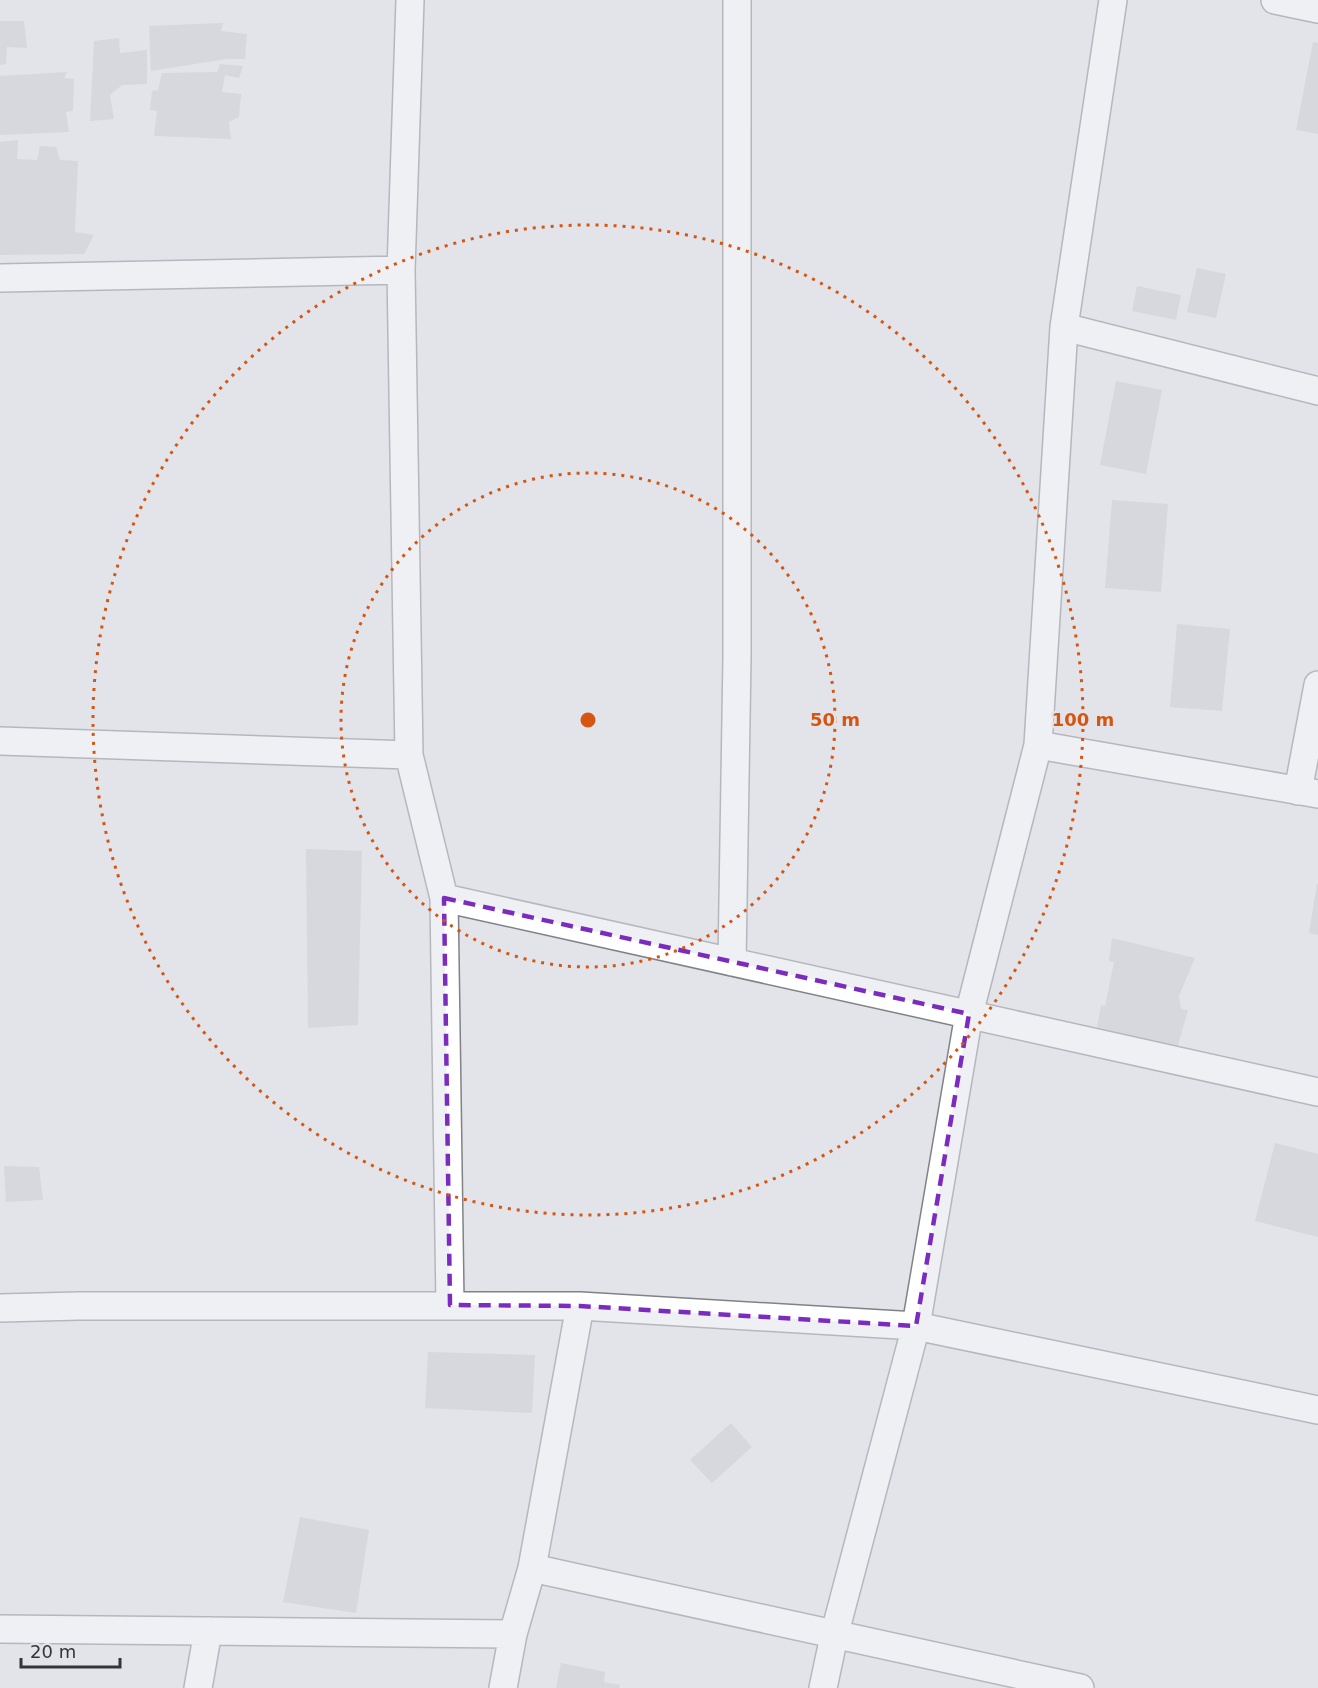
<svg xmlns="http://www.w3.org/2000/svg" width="1318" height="1688" viewBox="0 0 1318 1688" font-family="'DejaVu Sans',sans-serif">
  <rect width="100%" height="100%" fill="#e2e4ea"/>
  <path fill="#c8cad0" d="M0,21h24l3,27 -20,-1 -1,17 -6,1z
    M223,23l-2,8 26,3 -2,25h-19l-75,12 -2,-45z
    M119,38l1,15 27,-3v34l-25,1 -12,10 4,24 -24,2 4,-80z
    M1313,42l5,1v91l-22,-4z
    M220,64l23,2 -4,12 -14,-3 -3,17 19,2 -2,23 -10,5 2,17 -77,-3 3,-25 -7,-1 2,-19 6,-1 4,-17 55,-1z
    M67,72l-3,6 10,1 -1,32 -7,1 3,20 -69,3v-59z
    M18,140l-1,19 20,1 3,-14 16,1 4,13 18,1 -3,71 19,3 -10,19 -84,1v-113z
    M1197,268l29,6 -10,44 -29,-6z
    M1137,286l44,9 -5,25 -44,-9z
    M1116,381l46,9 -16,84 -46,-9z
    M1112,500l56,4 -7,88 -56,-4z
    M1177,624l53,5 -8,82 -52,-4z
    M306,849l56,2 -4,174 -50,3z
    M1317,884h1v51l-9,-2z
    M1112,938l83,20 -16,38 2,13 7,1 -12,42 -21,-10 -58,-14 4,-23 4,1 9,-44 -5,-1z
    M1275,1143l43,11v83l-63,-16z
    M4,1166l35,1 4,33 -37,2z
    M428,1352l107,3 -3,58 -107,-5z
    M731,1423l21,24 -40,36 -22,-23z
    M300,1517l69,13 -13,83 -73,-11z
    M561,1663l44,9 -1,10 16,3 -1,3h-63z"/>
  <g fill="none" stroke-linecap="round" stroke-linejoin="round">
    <defs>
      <path id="minor" d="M410,0l-9,270 8,485 35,143 6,407
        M1275,0l43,9
        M0,278l401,-8
        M1064,327l254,64
        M0,741l409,14
        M1038,745l280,49
        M1298,791l20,-106
        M444,898l874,194
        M732,962l5,-305v-657
        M0,1308l79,-2h501l336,20 402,84
        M532,1568l548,120
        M0,1629l513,5
        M198,1688l10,-57
        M503,1688l10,-54 19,-66 48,-262
        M823,1688l11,-52 82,-310 53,-312 69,-269 26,-418 49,-327"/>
    </defs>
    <use href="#minor" stroke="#818288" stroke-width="30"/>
    <use href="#minor" stroke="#fff" stroke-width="27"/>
  </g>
  <path d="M0 0H1318V1688H0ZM444,898l525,116 -53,312 -336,-20 -130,-1z" fill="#e2e4ea" fill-opacity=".55" fill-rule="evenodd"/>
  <path fill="none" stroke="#7b2cbf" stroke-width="4.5" stroke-dasharray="12 8" stroke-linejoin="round" d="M444,898l525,116 -53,312 -336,-20 -130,-1z"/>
  <g fill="none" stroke="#d65510" stroke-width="3" stroke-dasharray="3 6">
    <circle cx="588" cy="720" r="247"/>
    <circle cx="588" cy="720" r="495"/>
  </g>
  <circle cx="588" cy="720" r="9" fill="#d65510" stroke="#e2e4ea" stroke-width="3"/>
  <g font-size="18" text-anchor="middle" font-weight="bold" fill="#d65510" stroke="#e2e4ea" stroke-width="5" stroke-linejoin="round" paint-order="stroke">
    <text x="835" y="726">50 m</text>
    <text x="1083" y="726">100 m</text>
  </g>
  <path d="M21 1658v9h99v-9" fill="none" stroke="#353538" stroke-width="3"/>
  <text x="30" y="1658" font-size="18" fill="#353538" stroke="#e2e4ea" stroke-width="4.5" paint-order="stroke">20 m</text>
</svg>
